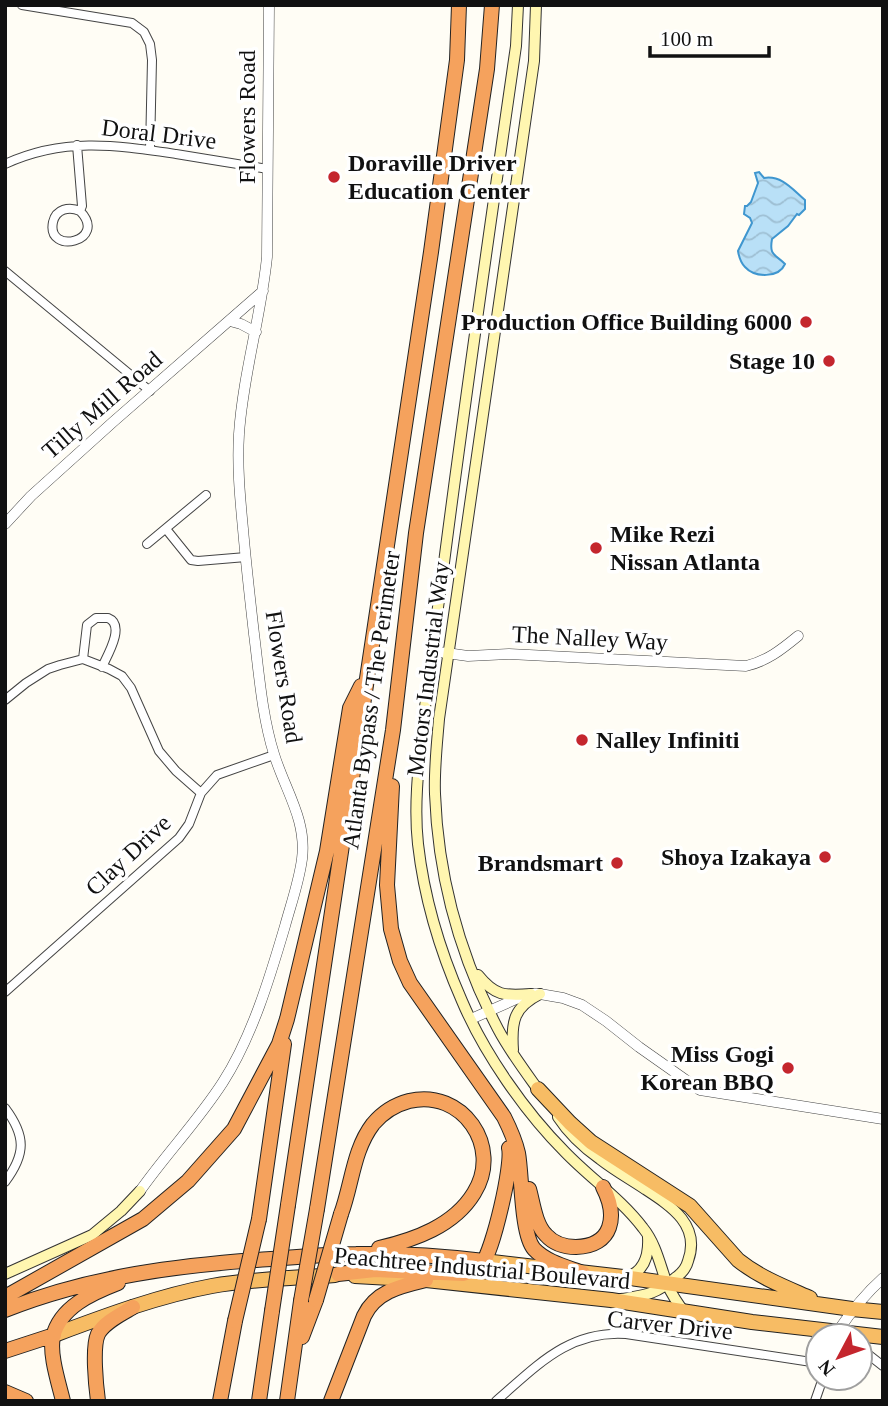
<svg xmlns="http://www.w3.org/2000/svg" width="888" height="1406" viewBox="0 0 888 1406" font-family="'Times New Roman',serif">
  <defs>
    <pattern id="water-waves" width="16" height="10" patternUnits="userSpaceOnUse" patternTransform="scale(1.75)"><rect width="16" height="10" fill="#b9e0f7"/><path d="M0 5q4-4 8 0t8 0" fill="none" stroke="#9ebfd3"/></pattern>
  </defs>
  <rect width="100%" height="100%" fill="#fffdf5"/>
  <path fill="url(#water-waves)" stroke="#3f96cf" stroke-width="2" d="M759,172l5,6c18,-3 29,12 41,22v9l-6,6 -2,-1 -9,12 -16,13c-3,17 3,15 13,25 -6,14 -30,14 -40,3 -4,-4 -6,-10 -7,-16l14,-28 -2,-5 -6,-4 1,-8h2l4,-4 7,-19 -3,-10z"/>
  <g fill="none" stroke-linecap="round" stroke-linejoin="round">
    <defs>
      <path id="minor" d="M22,5l110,18 12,9 6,12 2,16 -2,90
        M77,145l5,61 -2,5c29,30 -34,45 -27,11 3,-13 16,-16 27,-11
        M5,164c59,-27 110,-19 171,-10 31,5 61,10 92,15
        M5,271l145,120
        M166,529l25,31 7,1 48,-4
        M147,544l59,-49
        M83,659l4,-34 9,-7c1,0 11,0 12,0 18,7 -1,38 -6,49
        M5,700l21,-17 22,-14 12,-4 23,-6 26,10 13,7 9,12 28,63 17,20 25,22
        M5,992l174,-154 10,-14 12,-31 16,-18 57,-20
        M5,1108c21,28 21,46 0,74
        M860,1348l23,18
        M496,1401c40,-34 72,-71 130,-67l192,29
        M815,1401l8,-23"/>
      <path id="tertiary" d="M230,321l11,3 15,8
        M5,524l26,-28 82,-74 150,-131
        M432,651l36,5 41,-2 237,12c21,-5 35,-16 52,-30
        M471,1019l45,-20 15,-5h9l23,4 19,7 24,16 33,26 61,43 183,29
        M140,1191c26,-37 58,-70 83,-109 29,-45 47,-105 62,-156 6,-22 14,-44 17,-67 5,-39 -17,-69 -28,-105 -12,-38 -15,-81 -20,-120 -4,-35 -8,-70 -11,-105 -3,-32 -6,-63 -4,-95 4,-60 22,-117 28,-177l2,-252
        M838,1331c14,-21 26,-36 45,-53"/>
      <path id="secondary" d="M518,5l-2,41c-26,180 -52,359 -75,540 -7,49 -14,99 -19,149 -4,35 -8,73 -4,109 6,53 22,107 44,157 22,52 63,111 103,151 25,26 56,47 78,76 13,16 17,37 24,56 5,11 11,20 18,29
        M536,5l-2,56 -95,658c-2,25 -5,50 -4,75 3,82 25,162 63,235 12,23 29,45 44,66
        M478,975c17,21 26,21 53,19
        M513,1050c-2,-29 1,-43 27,-56
        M558,1117c11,17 25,30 42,42 14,11 30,20 45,30 26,17 56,36 43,72 -2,8 -7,13 -13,17 -20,17 -30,17 -54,21
        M5,1274l87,-39 29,-24 19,-20
        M627,1277c18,-6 22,-23 21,-40"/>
      <path id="trunk" d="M538,1089l32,34 21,19 99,64 48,54c21,17 47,27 72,38
        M484,1261l139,16 229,32 31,3
        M355,1276l71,4 185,20 141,22 131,15
        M54,1335c51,-19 104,-39 158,-49 40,-7 82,-8 123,-11"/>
      <path id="motorway" d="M392,786l-5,99 4,44 9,32 10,22 94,134c6,12 11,23 14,36 4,21 3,81 16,96 12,13 33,18 49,24
        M529,1189c4,14 6,35 17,46 8,9 19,12 30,12 37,-1 42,-31 27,-60
        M288,1205l143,-953 26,-192 2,-55
        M317,1209l76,-479 23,-197 71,-464 5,-64
        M341,1214c11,-29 12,-64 32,-90 10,-12 21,-19 36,-23 53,-13 94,46 65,92 -20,33 -60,47 -95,55
        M259,1219l25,-175
        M338,1274l37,-4 88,4c8,-2 14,-4 19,-10 11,-14 31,-99 27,-116
        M5,1297l138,-78 45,-38 46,-52 45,-85 8,-25 40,-168 23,-143 11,-22
        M5,1310c85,-34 175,-45 266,-51 29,-2 57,-5 85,-5 43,-1 86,2 128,7
        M302,1337l14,-37
        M5,1351l49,-16
        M5,1392l21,9
        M63,1401c-4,-17 -14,-47 -10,-64 7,-30 39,-44 65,-54
        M98,1401c-2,-15 -6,-54 0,-67 6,-12 24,-20 35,-27
        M220,1401l15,-80
        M259,1401l13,-90
        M287,1401l14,-100
        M331,1401l33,-85c12,-25 37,-30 62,-36"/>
    </defs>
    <use href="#minor" stroke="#444" stroke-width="10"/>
    <use href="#tertiary" stroke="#444" stroke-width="11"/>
    <use href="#secondary" stroke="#333" stroke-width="12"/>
    <use href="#trunk" stroke="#222" stroke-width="16"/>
    <use href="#motorway" stroke="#222" stroke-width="16"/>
    <use href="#minor" stroke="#fff" stroke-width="8"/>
    <use href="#tertiary" stroke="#fff" stroke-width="10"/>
    <use href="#secondary" stroke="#fff6b0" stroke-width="10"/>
    <use href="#trunk" stroke="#f7bc64" stroke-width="14"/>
    <use href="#motorway" stroke="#f5a25d" stroke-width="14"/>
    <defs>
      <path id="motorway-bridge" d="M316,1300l25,-86
        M301,1301l16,-92
        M272,1311l16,-106
        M235,1321l24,-102"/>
    </defs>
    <use href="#motorway-bridge" stroke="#222" stroke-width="16" stroke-linecap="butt"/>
    <use href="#motorway-bridge" stroke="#f5a25d" stroke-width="14"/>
  </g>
  <g fill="#c4262e" stroke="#fff" stroke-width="2.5">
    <circle cx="334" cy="177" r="7"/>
    <circle cx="806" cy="322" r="7"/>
    <circle cx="829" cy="361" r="7"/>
    <circle cx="596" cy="548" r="7"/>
    <circle cx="582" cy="740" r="7"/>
    <circle cx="825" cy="857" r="7"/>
    <circle cx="617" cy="863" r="7"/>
    <circle cx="788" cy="1068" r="7"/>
  </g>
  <g text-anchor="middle" stroke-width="7" stroke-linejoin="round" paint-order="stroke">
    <g font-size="24" fill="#111" stroke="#fff">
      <text transform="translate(247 117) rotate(-90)" y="8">Flowers Road</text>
      <text transform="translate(159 134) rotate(7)" y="8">Doral Drive</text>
      <text transform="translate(102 405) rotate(-41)" y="8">Tilly Mill Road</text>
      <text transform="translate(590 638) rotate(3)" y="8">The Nalley Way</text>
      <text transform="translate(428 669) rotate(-83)" y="8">Motors Industrial Way</text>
      <text transform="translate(284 677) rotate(81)" y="8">Flowers Road</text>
      <text transform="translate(371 700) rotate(-82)" y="8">Atlanta Bypass / The Perimeter</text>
      <text transform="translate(128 855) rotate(-43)" y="8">Clay Drive</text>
      <text transform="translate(482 1268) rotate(5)" y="8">Peachtree Industrial Boulevard</text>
      <text transform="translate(670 1325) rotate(6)" y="8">Carver Drive</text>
    </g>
    <g font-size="24" font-weight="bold" fill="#111" stroke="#fff" text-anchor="end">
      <text x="348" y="171" text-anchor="start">Doraville Driver<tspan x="348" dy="28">Education Center</tspan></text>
      <text x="792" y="330">Production Office Building 6000</text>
      <text x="815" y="369">Stage 10</text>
      <text x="610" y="542" text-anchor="start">Mike Rezi<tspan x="610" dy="28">Nissan Atlanta</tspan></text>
      <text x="596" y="748" text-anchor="start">Nalley Infiniti</text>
      <text x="811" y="865">Shoya Izakaya</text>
      <text x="603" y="871">Brandsmart</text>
      <text x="774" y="1062">Miss Gogi<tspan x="774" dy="28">Korean BBQ</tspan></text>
    </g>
  </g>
  <rect width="888" height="1406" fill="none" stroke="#111111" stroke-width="14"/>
  <g transform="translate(839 1357) rotate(229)"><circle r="33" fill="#ffffff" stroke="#a0a0a0" stroke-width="2"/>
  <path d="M0-5L12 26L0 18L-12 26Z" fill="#c4262e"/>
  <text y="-10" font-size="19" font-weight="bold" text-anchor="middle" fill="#111111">N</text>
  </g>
  <path d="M650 46v10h119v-10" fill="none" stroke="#111111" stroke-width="3.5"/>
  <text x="660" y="46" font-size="21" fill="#111111" stroke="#ffffff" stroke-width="5" paint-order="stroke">100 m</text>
</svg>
